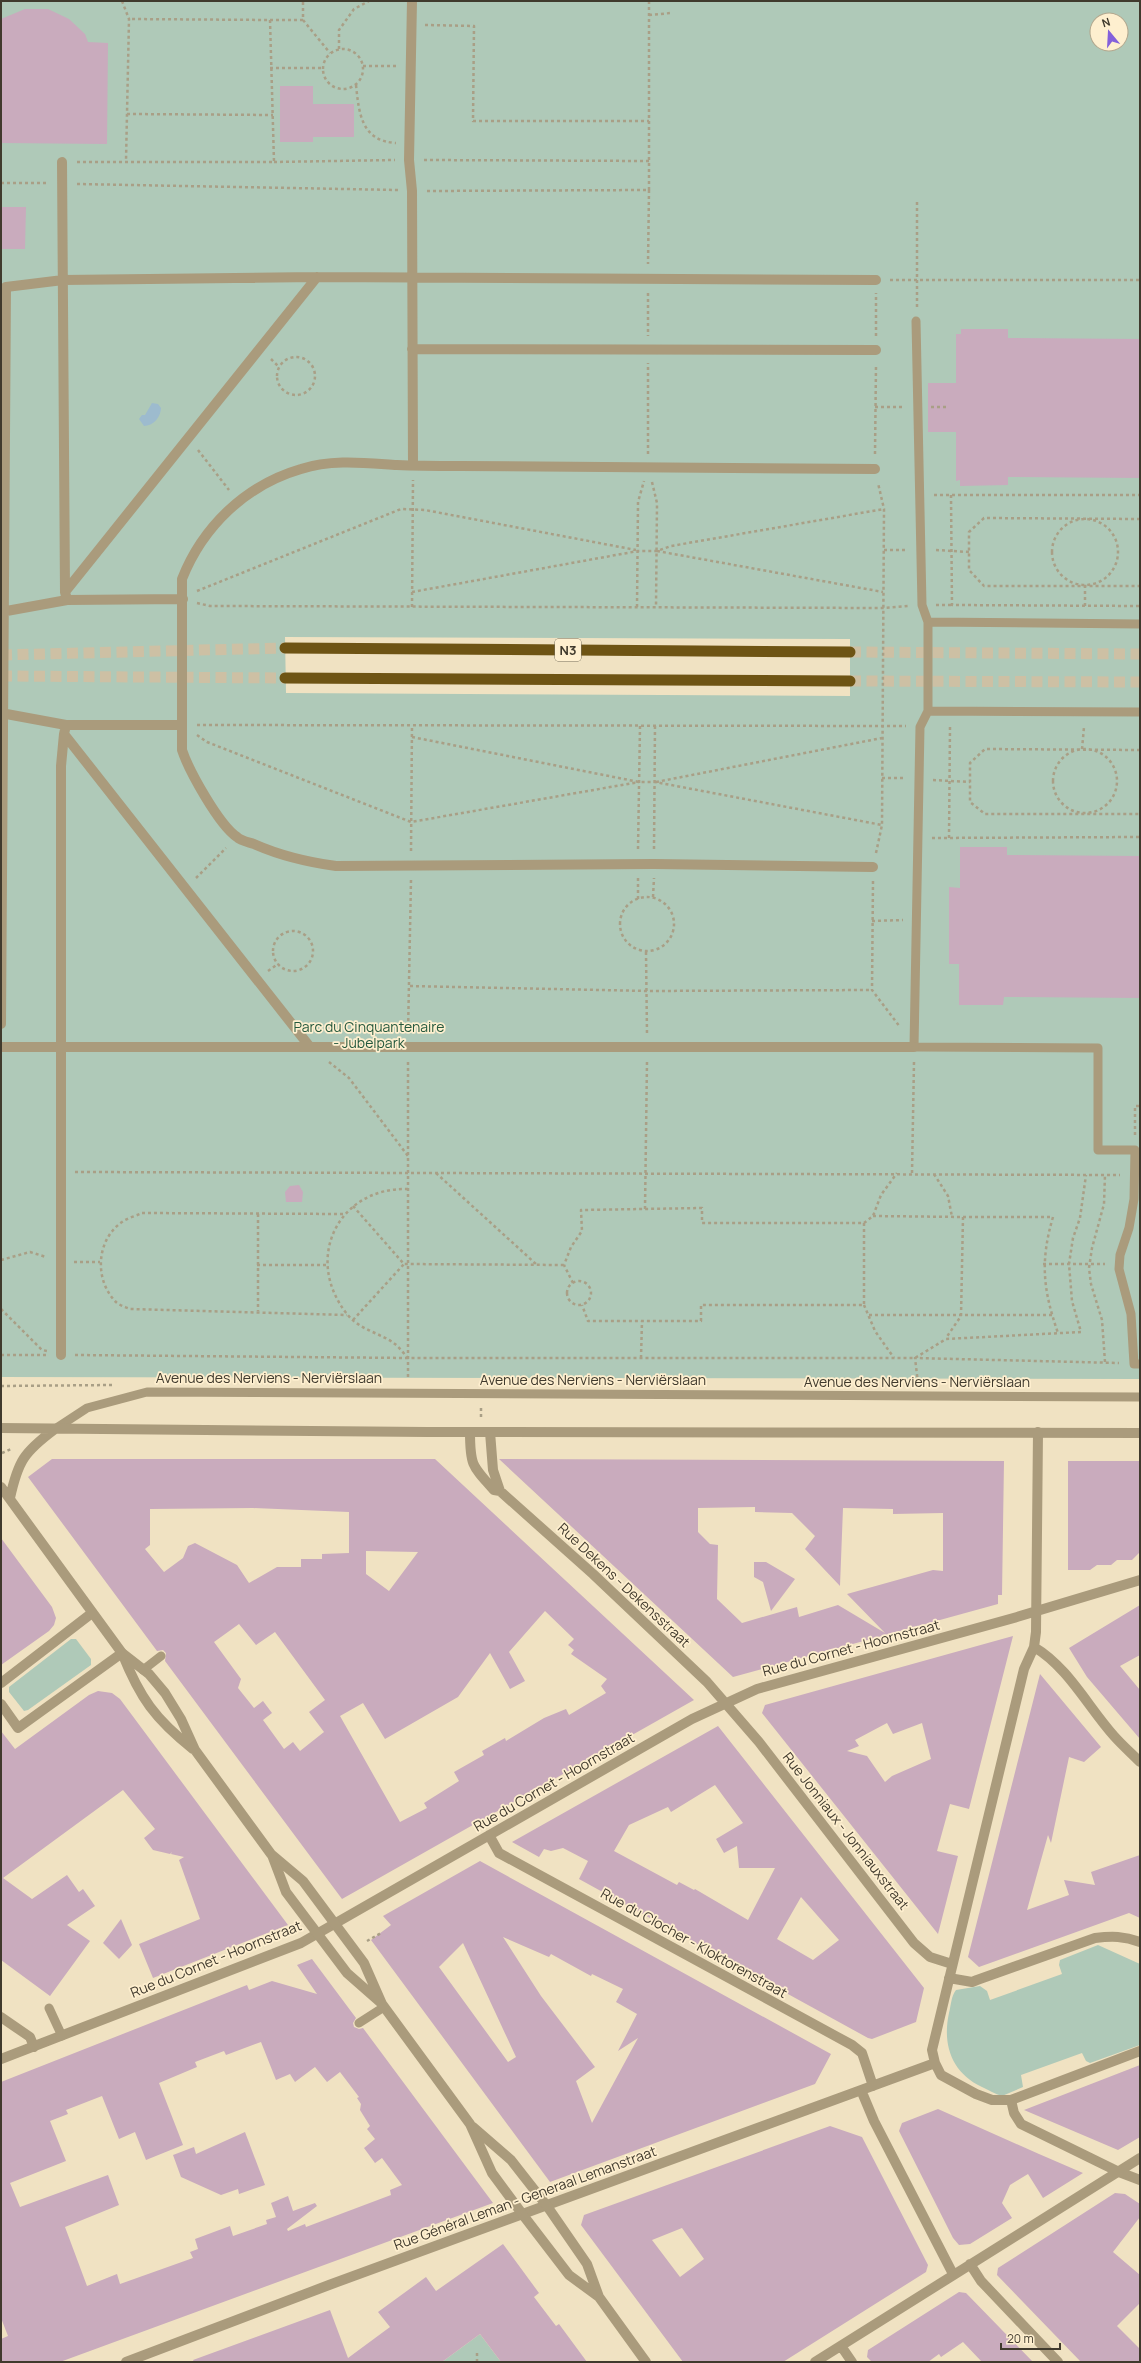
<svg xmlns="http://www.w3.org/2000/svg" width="1141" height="2363" viewBox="0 0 1141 2363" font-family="Manrope,sans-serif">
  <rect width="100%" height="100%" fill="#f0e2c2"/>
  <path fill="#afc9b8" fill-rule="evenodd" d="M1,1h1139v1378l-1139,-2zM1097,20h24v24h-24zM285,637l565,2v57l-564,-3z
    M71,1639h5l15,20v6l-63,45 -4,1 -15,-19v-5z
    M1098,1945l42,19v81l-50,18 -4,-2 -4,-8 -61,22 2,12 -21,9c-7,-2 -13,-6 -20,-9 -30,-14 -40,-42 -33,-74 2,-7 2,-17 7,-23l24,-4 7,5 3,9 72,-26 -3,-9 1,-5z
    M480,2334l21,28h-59z"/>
  <path fill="#9dbbce" d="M152,403l6,1 3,4c0,9 -8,18 -17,18l-5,-7 3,-4h3z"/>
  <path fill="#c9abbd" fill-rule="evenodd" d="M25,9h23l21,10 16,15 3,8 20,1 -1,101 -106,-1v-124z
    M280,86h33v18h41v33h-41v5h-33z
    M1,207h25l-1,42h-24z
    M961,329h47v9l132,1v139l-132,-1v8l-48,1v-6l-4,1v-49h-28v-49h28v-49h5z
    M960,847h47v8l133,1v142l-136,-1 -1,8h-44v-41h-10v-77l11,1z
    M299,1185l4,7 -1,10h-16l-1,-10 5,-6z
    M52,1459h383l259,241 -352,199 -177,-238 1,-8 -3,-3 -6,1 -129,-174zM253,1508l96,4v41l-27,1v5h-21v8h-24l-28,16 -12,-18 -42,-22 -7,3 -5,12 -19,14 -19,-23 5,-4v-36zM366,1551l52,1 -29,39 -23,-17zM545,1611l29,28 -6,6 6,5 -3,4 36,25 -6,7 5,7 -37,22 -3,-6 -22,9 -38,23 -1,-3 -23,13 2,4 -30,17 5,9 -35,22 3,5 -27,14 -60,-106 23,-13 22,36 73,-42 32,-44 20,36 15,-8 -16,-29zM239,1624l17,21 19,-13 50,68 -16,12 15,20 -24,19 -7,-9 -9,7 -21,-29 9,-7 -9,-12 -9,7 -16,-20 3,-9 -27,-37z
    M499,1459l505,2 -2,134h-4v9l-265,73zM755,1507v5l37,1 23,23 -10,13 35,37 3,-78 50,1v5l50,-1v58l-10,-1 -86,24 38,39 -47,-28 -39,12 -2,-10 -55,16 -25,-24 1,-54 -8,-1 -12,-12v-24z
    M1068,1461h72v91l-8,8h-15l-6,5h-14l-7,5h-22z
    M1,1538l51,69 4,11 -2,7 -5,6 -48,34z
    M754,1562h12l29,17 -24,32 -8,-29 -9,-5z
    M1140,1605v50l-20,11 20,24v49l-53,-62 -18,-29z
    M1013,1636l-44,173 -19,-5 -13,47 21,5 -20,78 -176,-221 3,-8zM887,1723l6,11 29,-11 9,36 -39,17 -7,6 -18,-26 -20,-5 12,-5 -4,-6z
    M1040,1674l61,73 -17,15 -15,-5 -18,86 -3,-8 -21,75 42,-15 -5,-15 31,5 -4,-13 49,-17v63l-11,-5 -150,54 -11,-10z
    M98,1691l14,2 8,6 168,226 -135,53 -14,-34 61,-25 -21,-59 5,-3 -13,-3 1,-2 -2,2 -17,-4 -9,-12 11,-9 -32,-39 -120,88 29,21 35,-24 12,17 4,-3 12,17 -28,19 23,16 -40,55 -49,-36v-229l14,18 74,-54z
    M718,1726l206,262 -8,34 -44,17 -4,-1 -289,-159 9,-18 -25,-13 -12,3 -7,-2 -5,8 -27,-15zM715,1785l28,38 -27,16 8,14 13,-7 2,22h36l-27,52 -53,-31 -1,1 -15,-8 -2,3 -63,-34 15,-26 39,-18 3,5zM801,1897l38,43 -26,20 -36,-21z
    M480,1861l351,193 -16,30 -265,98 -179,-242 20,-15 -8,-9zM503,1937l46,20 2,-3 40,22 1,-2 31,15 -7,13 21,12 -19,37 20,-13 -46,85 -16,-42 19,-14 -54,-71zM463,1943l53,114 -8,5 -69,-95z
    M121,1919l11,26 -13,14 -16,-16z
    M312,1959l44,59 -3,5 1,4 5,2 4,-1 130,175 -433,159h-59v-23l7,-3 -7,-18v-236l246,-97 2,5 23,-9 45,13 -20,-29zM261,2042l15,38 14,-6 5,8 20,-15 12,15 13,-10 19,25 -2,1 4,6 -1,6 10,16 -3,3 8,10 -11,9 11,15 7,-5 20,27 -12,5 1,5 -85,32 -1,-3 -17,7 -1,-2 30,-23 -2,-3 -22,8 -5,-15 -17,7 5,14 -10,3 1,4 -34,12 -3,-10 -35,13 3,10 -8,3 3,6 -73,26 -3,-10 -30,12 -22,-59 54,-22 -11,-30 -88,32 -10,-24 56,-22 -16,-40 18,-7 -2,-4 36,-14 17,43 16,-7 11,28 37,-15 -24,-62 38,-16 -2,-5 29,-11 2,4z
    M1140,2065v72l-22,13 -94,-40z
    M938,2109l101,45 44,19 -40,25 -15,-24 -18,11 -8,18 10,15 -42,26 -11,1 -6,-7 -54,-107 3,-8z
    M830,2126l32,11 66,128 -2,7 -143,90h-100l-102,-137 3,-10zM682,2228l22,31 -24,18 -28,-37z
    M245,2132l20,53 -26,9 -1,-5 -17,6 -40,-18 -8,-22 21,-8 2,7z
    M1115,2193l10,1 15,10v13l-27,35 27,23v28l-23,23 23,23v13h-59l-84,-87 1,-7z
    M503,2244l36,49 -5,4 22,29 3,-2 28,38h-86l-21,-28 -38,28h-248l-1,-2 137,-50 18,48 42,-31 -12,-15 48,-35 10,14z
    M959,2292l7,1 67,69h-51l-19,-20 -22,15 -2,-3 -11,8h-56l-5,-5 1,-7z"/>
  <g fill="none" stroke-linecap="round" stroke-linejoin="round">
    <path stroke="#cdc0a4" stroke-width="11" stroke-dasharray="11 5.5" stroke-linecap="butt" d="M850,652l290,2
      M1,655l284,-7
      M1,676l284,2
      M850,681l290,1"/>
    <path stroke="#a99f86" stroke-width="2.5" stroke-dasharray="3 3" stroke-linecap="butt" d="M122,1l7,18 -3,142
      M649,1v189
      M649,15l22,-2
      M270,20h33v-19
      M303,20l27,33
      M425,25l49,1 -1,95h176
      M323 69a20 20 0 1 1 40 0a20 20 0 1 1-40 0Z
      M339,49v-19l15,-21 15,-8
      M363,66h33
      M270,68h52
      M356,85c3,28 5,56 40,58
      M127,114l146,1
      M424,160l225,1
      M77,162h197l-4,-142 -141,-1
      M274,162l121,-2
      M1,183h47
      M77,184l321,6
      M427,191l222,-1 -1,74
      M890,280h250
      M648,293v43
      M917,307v-108
      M876,336v-43
      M277 376a19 19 0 1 1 38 0a19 19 0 1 1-38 0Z
      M271,359l8,8
      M875,407h29
      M931,407h15
      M198,450l31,40
      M648,454v-91
      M875,454l1,-89
      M652,482l5,21 -1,104
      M934,495h206
      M951,495l1,110 188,1
      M1140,519l-156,-1 -15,14v38l15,16h156
      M1052 552a33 33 0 1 1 66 0a33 33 0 1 1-66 0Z
      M884,550h23
      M936,550l33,2
      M657,551l226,41
      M197,591l204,-82 24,1 211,40
      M412,592l226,-41h19l14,-5 213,-37
      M197,603l13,3 673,2 26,-2
      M936,605h16
      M1085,606v-21
      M412,607l1,-127
      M637,607l1,-105 6,-21
      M197,725l709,1
      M197,735l10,7 204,80 228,-40
      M412,737l227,45h16l227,43
      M1053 781a32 32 0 1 1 64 0a32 32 0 1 1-64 0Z
      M1082,749l2,-22
      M1140,750l-155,-1 -15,14v39l15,12h155
      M882,778h24
      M933,780l37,2
      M656,782l226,-44
      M932,838l208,-1
      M949,838l1,-111h2
      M638,849l2,-123
      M654,849l1,-124
      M411,851l1,-126
      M876,853l6,-28 2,-316 -6,-26
      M196,878l30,-30
      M873,881l-1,109 28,37
      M620 924a27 27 0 1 1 54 0a27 27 0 1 1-54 0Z
      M653,897l1,-19
      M638,899v-21
      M872,921l31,-1
      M273 951a20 20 0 1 1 40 0a20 20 0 1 1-40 0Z
      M646,952l1,82
      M268,971l10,-7
      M410,986l237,5 225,-1
      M408,1033l3,-153
      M329,1062l20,16 59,78
      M408,1062v317
      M1135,1135v-29h5
      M75,1172l1045,3
      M436,1173l100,91
      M912,1173l2,-111
      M934,1174l14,22 4,21
      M408,1189c-70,-2 -105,70 -61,125 12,16 34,19 48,30 5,4 9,10 13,14h507l31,-19 135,-7 -9,-31 -3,-37 4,-26 7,-20 6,-43
      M353,1206l51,58 160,1
      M645,1209l2,-148
      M258,1214v97
      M343,1214l-201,-1c-6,3 -15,5 -20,9 -26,18 -28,58 -6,80 3,3 9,5 14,7l217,6
      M873,1216l90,1 -2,99 -15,22
      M963,1217h90c-13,44 -10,73 5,116
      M864,1223l9,-7 8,-21 16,-22
      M1,1260l29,-8 16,5
      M74,1262h26
      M1043,1264h62
      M257,1265h69
      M567 1293a12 12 0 1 1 24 0a12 12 0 1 1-24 0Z
      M573,1283l-9,-18 7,-18 11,-16 -1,-21 121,-2v15h162v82h-163v16h-113l-6,-16
      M864,1305l11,26 19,27
      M1,1309l41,41 5,1
      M869,1315h183
      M353,1320l51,-56
      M1,1355h45
      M75,1355l333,3
      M641,1358l1,-37
      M1105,1362l-3,-42 -11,-36 -2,-16 3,-20 12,-44 1,-29
      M918,1383l-3,-25 204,5
      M1,1386l111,-1
      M481,1417v-11
      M2,1453l9,-4
      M367,1941l14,-8
      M477,2362v-11"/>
    <path stroke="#aa9b7c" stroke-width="9" d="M916,321l6,284 6,17v89l-8,16 -6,320 184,1v102h37l-1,49 -5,29 -9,27 -1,14 12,45 3,50h6
      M928,622l212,2
      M928,711l212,1
      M55,1429l32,-21 60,-16 993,5
      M143,1670l18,-14
      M49,2008l13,28
      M359,2023l25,-16"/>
    <path stroke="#aa9b7c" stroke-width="10" d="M412,1l-3,159 3,31 1,274
      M62,162l3,430
      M412,349l464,1
      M67,600l-2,-8 252,-315
      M1,612l66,-12 116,-1
      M1,713l65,12h116
      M66,725l-2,9 246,313
      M873,867l-219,-3 -318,2c-29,-4 -55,-10 -82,-22 -6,-2 -13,-3 -17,-7 -18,-12 -48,-66 -55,-87v-171c21,-53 64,-94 119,-110 31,-10 64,-6 96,-4 21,1 42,1 63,1 139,1 277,2 415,3
      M1,1024l5,-737 57,-7 254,-3 559,3
      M1,1047h913
      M61,1355v-589l3,-32"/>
    <path stroke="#aa9b7c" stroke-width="10" d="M470,1432c0,33 2,34 24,58l6,1 93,83 114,108 52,60 155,201 16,14 22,7
      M490,1432l3,38 7,21
      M1038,1432l-2,200 -2,15 -10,22 -92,381 3,13 6,12 35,19 16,6h19l129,-49
      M1034,1647c34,20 54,60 80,89 8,9 17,17 26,26
      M1,1683l91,-70
      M1,1704l17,24 104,-75
      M489,1835l10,18 353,192 10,8 11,33
      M949,1978l23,4 5,-2 118,-42c17,-2 29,-2 45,4
      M1,2017l29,20 4,10
      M1,2059l300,-116 391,-224 65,-30 260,-72 123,-37
      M861,2090l13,31 79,153
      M1011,2100l3,13 7,11 98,48 21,8
      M970,2264l11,17 77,81
      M841,2346l11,16
      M126,2362l203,-77 606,-222
      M815,2362l325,-204"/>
    <path stroke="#aa9b7c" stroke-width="10" d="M1,1428l426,4 713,1
      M1,1487l121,166c18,45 33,66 71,96
      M10,1498c8,-37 14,-46 45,-69
      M122,1653l27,21 16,19 16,26 14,31 76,104 32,27 61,82 18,41 88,120 22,49 31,42 46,60 30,22
      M272,1855l14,37 61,81 33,29
      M473,2127l38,33 36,46 40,58 12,33 47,65"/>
    <path stroke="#6e5414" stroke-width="11" d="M285,648l565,4
      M285,678l565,3"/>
  </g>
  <g text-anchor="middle" stroke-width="3.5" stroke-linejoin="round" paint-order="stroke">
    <rect fill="#feefcf" stroke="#79705e" stroke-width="1" x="555" y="639" width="26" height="22" rx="3"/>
    <g font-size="13" font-weight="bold" fill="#403a2d">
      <text x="568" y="655">N3</text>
    </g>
    <g font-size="14" fill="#24583d" stroke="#feefcf">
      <text x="369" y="1032">Parc du Cinquantenaire<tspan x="369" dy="16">- Jubelpark</tspan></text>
    </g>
    <g font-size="14" fill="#403a2d" stroke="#feefcf">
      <text x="269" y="1383">Avenue des Nerviens - Nerviërslaan</text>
      <text x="593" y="1385">Avenue des Nerviens - Nerviërslaan</text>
      <text x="917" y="1387">Avenue des Nerviens - Nerviërslaan</text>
      <text transform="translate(624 1585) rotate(43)" y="5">Rue Dekens - Dekensstraat</text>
      <text transform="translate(851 1648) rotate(-15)" y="5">Rue du Cornet - Hoornstraat</text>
      <text transform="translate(554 1782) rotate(-30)" y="5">Rue du Cornet - Hoornstraat</text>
      <text transform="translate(846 1831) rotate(52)" y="5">Rue Jonniaux - Jonniauxstraat</text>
      <text transform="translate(694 1943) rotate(29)" y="5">Rue du Clocher - Kloktorenstraat</text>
      <text transform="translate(216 1959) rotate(-22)" y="5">Rue du Cornet - Hoornstraat</text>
      <text transform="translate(525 2198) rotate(-20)" y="5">Rue Général Leman - Generaal Lemanstraat</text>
    </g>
  </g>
  <rect width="1141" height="2363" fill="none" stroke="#403a2d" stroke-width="4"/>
  <g transform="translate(1109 32) rotate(342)"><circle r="19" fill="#feefcf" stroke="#b2a78e"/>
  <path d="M0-3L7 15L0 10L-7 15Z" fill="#8360db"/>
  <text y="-6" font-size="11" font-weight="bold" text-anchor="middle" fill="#403a2d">N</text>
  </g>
  <path d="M1001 2343v6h59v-6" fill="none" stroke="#403a2d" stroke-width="2"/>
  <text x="1007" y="2343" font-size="12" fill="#403a2d" stroke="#feefcf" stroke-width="3" paint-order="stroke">20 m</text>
</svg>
